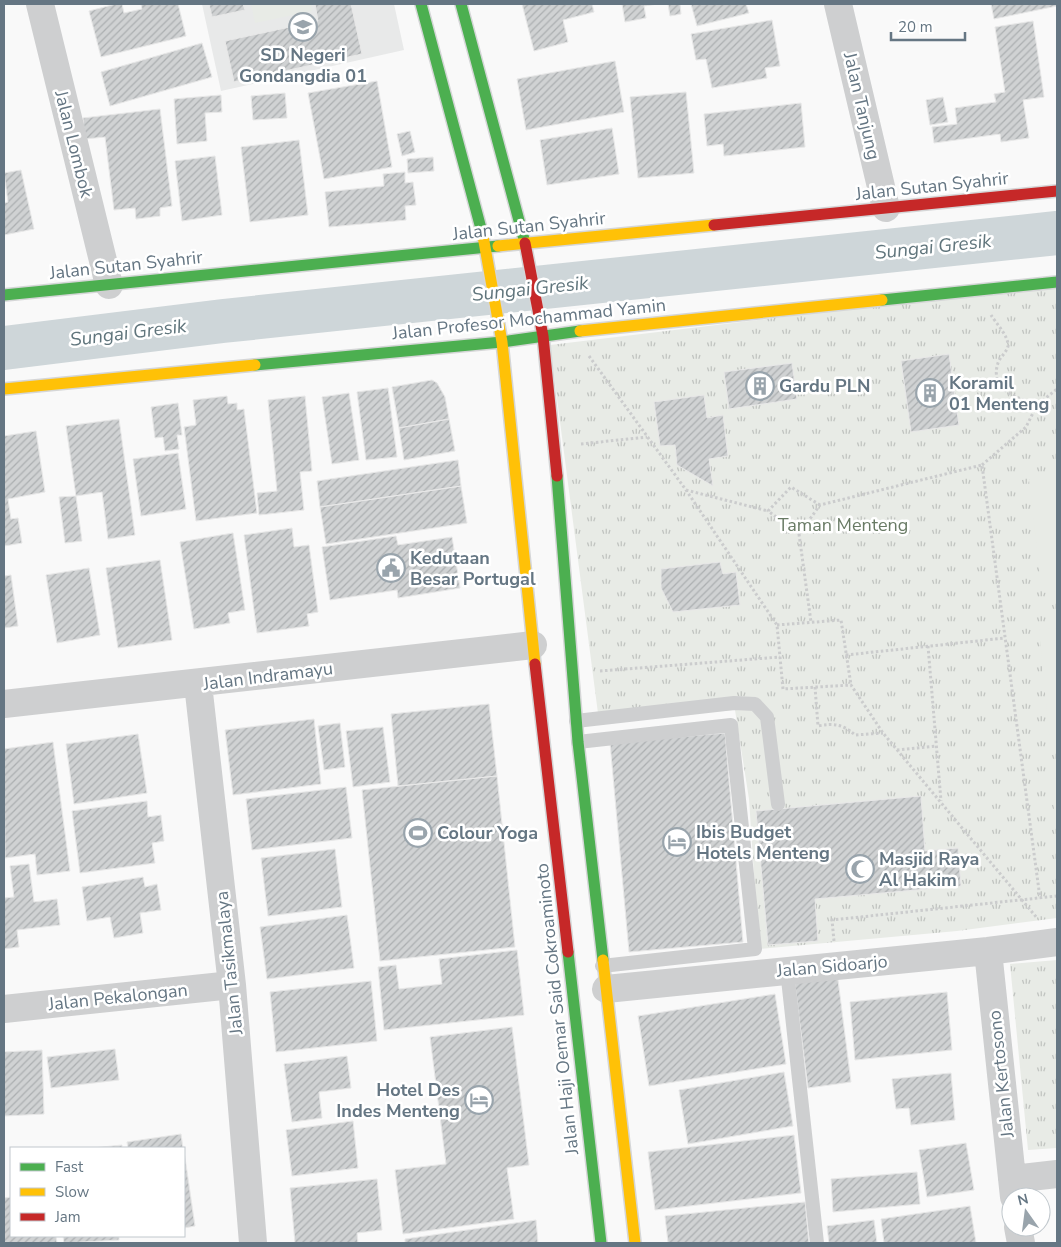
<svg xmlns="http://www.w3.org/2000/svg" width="1061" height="1247" viewBox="0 0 1061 1247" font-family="'Nunito Sans',sans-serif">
  <defs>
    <pattern id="grass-tufts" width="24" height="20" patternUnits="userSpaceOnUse" patternTransform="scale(1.25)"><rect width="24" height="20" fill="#e8ebe6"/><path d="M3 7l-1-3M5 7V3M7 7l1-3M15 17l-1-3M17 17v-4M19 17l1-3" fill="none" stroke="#c0c3c0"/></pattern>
    <pattern id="building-hatch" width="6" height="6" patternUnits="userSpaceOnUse" patternTransform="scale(1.25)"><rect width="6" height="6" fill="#d0d2d3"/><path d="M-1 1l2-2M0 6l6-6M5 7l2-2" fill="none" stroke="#acafb1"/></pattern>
  </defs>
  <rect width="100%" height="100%" fill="#f9f9f9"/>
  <path fill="#e8e9e9" d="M202,4h192l10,46 -183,41z"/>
  <path fill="url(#grass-tufts)" d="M1057,284v634l-100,13 -198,18 -10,-150 -14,-89 -136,11 -49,-376z
    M1057,960v188l-29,2 -18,-186z"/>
  <path fill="#e8ebe6" d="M251,4h60l1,7 -57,12z
    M1057,476v115l-15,2 -13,-113z
    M1057,628v115l-7,1 -11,-114z
    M1057,778v62l-6,-61z"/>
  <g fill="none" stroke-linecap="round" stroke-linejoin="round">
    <path stroke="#ced6d9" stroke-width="44" d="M4,348l219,-27 834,-88"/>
  </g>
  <path fill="url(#building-hatch)" stroke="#e8e8e8" d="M116,4h6l2,9 18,-4 -1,-5h37l8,32 -85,21 -12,-46z
    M209,4h34l2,6 -33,7z
    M315,4h36l11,50 -128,28 -9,-41 93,-20z
    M522,4h70l2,8 -31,8 5,22 -34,9z
    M622,4h36l-14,2 2,12 -21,4z
    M668,4h12l1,10 -11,2z
    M691,4h55l3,9 -52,13z
    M991,4h66v2l-63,13z
    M772,20l8,46 -15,2 2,10 -55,10 -6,-29 -10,1 -5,-26z
    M1033,21l11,76 -21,3 6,38 -28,4 -1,-8 -66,9 -2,-16 25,-3 -2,-16 41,-6 -2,-8 11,-2 -10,-65z
    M202,43l10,34 -102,29 -9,-34z
    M615,61l9,51 -98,18 -9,-51z
    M377,81l15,86 -68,12 -16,-86z
    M686,92l8,81 -56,5 -8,-81z
    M285,93l2,25 -34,2 -2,-24z
    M221,95l1,17 -17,1 2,28 -30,3 -3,-45z
    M943,97l5,25 -18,3 -4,-25z
    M801,103l4,44 -81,9 -1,-12 -16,2 -3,-32z
    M160,109l12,97 -12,2v8l-24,3 -1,-11 -21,2 -9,-73 -20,2 -2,-21z
    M612,128l7,46 -72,11 -7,-45z
    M410,131l5,21 -13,4 -5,-22z
    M299,140l9,75 -58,7 -9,-75z
    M215,156l7,59 -40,6 -7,-60z
    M433,157l1,14 -26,2 -1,-14z
    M21,170l13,59 -30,6v-32l4,-1 -4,-29z
    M405,172v11l8,-1 3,23 -11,1 1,14 -77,7 -4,-35 59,-6 -1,-12z
    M949,354l10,71 -48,7 -10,-71z
    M792,363l5,36 -68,10 -5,-37z
    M432,380l5,3 8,14 4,22 -50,9 -7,-41z
    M388,388l9,69 -31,3 -9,-68z
    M349,393l10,67 -27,4 -10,-67z
    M704,395l3,23 16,-3 5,41 -19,3 4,27 -36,-21 -2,-20 -15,1 -6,-44z
    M227,396l1,8 9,-1v7l7,-1 13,104 -61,8 -12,-94 12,-2 -3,-25z
    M305,396l7,75 -12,1 4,38 -45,5 -2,-22 20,-2 -9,-91z
    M178,403l4,32h-5l2,14 -14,2 -2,-14 -8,1 -4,-31z
    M119,419l16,116 -27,4 -6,-47 -26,4 -10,-70z
    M449,419l6,32 -51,9 -5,-32z
    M36,431l9,61 -37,7 3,20 7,-1 4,25 -18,3v-110z
    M178,453l8,56 -45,7 -8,-57z
    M458,460l3,26 -141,21 -3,-26z
    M461,486l6,37 -141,21 -6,-37z
    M76,496l6,45 -17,2 -6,-46z
    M292,528l2,19 15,-2 9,67 -11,2 2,12 -52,7 -13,-98z
    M233,533l12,77 -17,3 2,10 -36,6 -14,-87z
    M396,536l2,9 54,-8 8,51 -62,10 -1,-8 -67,10 -8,-53z
    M160,560l12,80 -54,8 -12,-80z
    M720,562l3,12 13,-2 4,33 -67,7 -12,-24v-19z
    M89,568l11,67 -43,8 -11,-68z
    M11,575l7,51 -14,2v-52z
    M489,704l8,72 -99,10 -7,-72z
    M314,719l7,65 -88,11 -8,-65z
    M340,723l5,44 -21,3 -6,-44z
    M383,727l7,55 -37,5 -7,-56z
    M725,733l18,209 -114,10 -19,-209z
    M138,734l9,59 -73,11 -8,-60z
    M53,742l17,129 -33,4 -2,-21 -30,4 -1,-109z
    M497,776l18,171 -135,14 -18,-171z
    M346,787l6,51 -100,12 -6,-51z
    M921,796l4,55 33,-3 3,38 -146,13 3,42 -50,4 -12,-134z
    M147,801l1,16 13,-2 3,26 -12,2 3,20 -75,10 -8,-62z
    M335,849l7,58 -74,9 -7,-58z
    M29,864l5,38 23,-3 3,26 -43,5 2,17 -15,2v-51l10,-1 -4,-31z
    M143,877l2,10 12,-3 4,26 -21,3 3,20 -29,5 -4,-21 -23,4 -5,-34z
    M347,915l7,53 -87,11 -7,-52z
    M517,950l7,65 -140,15 -6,-63 18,-2 3,24 43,-5 -3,-25z
    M837,972l14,110 -43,6 -14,-111z
    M371,981l6,60 -101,11 -6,-60z
    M947,992l5,58 -97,10 -5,-58z
    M775,994l11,70 -137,22 -11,-70z
    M512,1027l17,138 -22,3 7,51 -111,15 -8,-64 51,-6 -16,-127z
    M115,1049l4,31 -68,8 -4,-31z
    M42,1050l2,64 -40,2v-64z
    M347,1056l4,32 -32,4 3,26 -30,4 -8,-58z
    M784,1072l9,54 -105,18 -9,-54z
    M951,1073l4,47 -44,5 -2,-17 -13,1 -4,-30z
    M353,1121l5,47 -66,8 -6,-46z
    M181,1134l2,14h-55l-1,-6z
    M794,1135l7,58 -146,17 -7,-58z
    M966,1143l8,47 -47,7 -8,-47z
    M122,1145v3h-30z
    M184,1151l11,75 -11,2z
    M917,1172l3,32 -87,8 -2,-33z
    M377,1179l5,51 -25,3 1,10h-63l-5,-55z
    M11,1197v39h45l1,7h-53v-45z
    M805,1202l4,41h-141l-3,-27z
    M970,1206l6,37h-92l-3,-24z
    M536,1220l2,23h-133v-4z
    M874,1220l3,23h-48l-2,-17z
    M63,1236h56v4l-55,3z"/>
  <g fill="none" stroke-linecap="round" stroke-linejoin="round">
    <defs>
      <path id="fast" d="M421,4l62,232
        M461,4l64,239
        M4,295l494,-49
        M882,300l175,-18
        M255,365l247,-23 78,-11
        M557,476l21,266 25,218
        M568,952l33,291"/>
      <path id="slow" d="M483,236l19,106 33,322
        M498,246l216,-21
        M580,331l302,-31
        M4,389l251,-24
        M603,960l32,283"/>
      <path id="jam" d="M714,225l343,-34
        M525,243l18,93 14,140
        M535,664l33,288"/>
    </defs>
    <use href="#fast" stroke="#d5d6d7" stroke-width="14"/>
    <use href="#slow" stroke="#d5d6d7" stroke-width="14"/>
    <use href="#jam" stroke="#d5d6d7" stroke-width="14"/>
    <path stroke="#cbcccd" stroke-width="3" stroke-dasharray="2.5 2.5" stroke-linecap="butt" d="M991,315c5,8 18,22 17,31 -1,6 -8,11 -10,17 -9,27 20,35 39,42
      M589,356l97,134 91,135 6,64 68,-4 32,48 154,185
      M581,444l66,-7
      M982,465l44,-38 11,-22 20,-16
      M686,490l82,21
      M820,505l-29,-18 -23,24 31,23 21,-29 162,-40 58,433
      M799,534l12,88
      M777,625l64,-5 10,65
      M928,646l13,155
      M846,655l159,-17
      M600,671l180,-14
      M815,687l3,39c16,-3 25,-2 37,9l28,-2
      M897,750l39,-4
      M834,941l-2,-21 225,-24"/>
    <path stroke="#cecfd0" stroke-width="14" d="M576,721l158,-18 21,1 12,13 11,87
      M578,742l153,-17 24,224 -153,17
      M787,970l30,273"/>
    <path stroke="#cecfd0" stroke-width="28" d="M40,4l69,281
      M838,4l48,204
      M198,684l34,301 21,258
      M4,704l529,-59
      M988,951l26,246
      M606,989l382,-38 69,-9
      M4,1009l228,-24
      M1012,1179l45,-5
      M1018,1227l3,16"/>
    <use href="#fast" stroke="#4caf50" stroke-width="11"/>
    <use href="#slow" stroke="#ffc107" stroke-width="11"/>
    <use href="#jam" stroke="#c62828" stroke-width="11"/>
  </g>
  <defs>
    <symbol id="school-ring" viewBox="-11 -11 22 22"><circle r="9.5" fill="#fff" stroke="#99a4ac" stroke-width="1.5"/><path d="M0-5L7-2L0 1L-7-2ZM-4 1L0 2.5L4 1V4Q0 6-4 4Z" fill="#99a4ac"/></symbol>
    <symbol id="building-ring" viewBox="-11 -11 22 22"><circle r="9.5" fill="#fff" stroke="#99a4ac" stroke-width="1.5"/><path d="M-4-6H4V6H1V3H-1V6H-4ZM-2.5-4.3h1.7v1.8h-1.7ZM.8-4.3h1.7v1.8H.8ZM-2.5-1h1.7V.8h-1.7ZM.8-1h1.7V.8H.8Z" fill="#99a4ac"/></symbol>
    <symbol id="civic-ring" viewBox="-11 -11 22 22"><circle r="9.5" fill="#fff" stroke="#99a4ac" stroke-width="1.5"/><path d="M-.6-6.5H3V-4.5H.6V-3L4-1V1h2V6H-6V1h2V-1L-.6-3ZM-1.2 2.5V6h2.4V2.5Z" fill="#99a4ac"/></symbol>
    <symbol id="stadium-ring" viewBox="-11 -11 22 22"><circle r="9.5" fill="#fff" stroke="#99a4ac" stroke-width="1.5"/><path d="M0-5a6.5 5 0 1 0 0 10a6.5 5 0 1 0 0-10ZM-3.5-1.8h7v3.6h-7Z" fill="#99a4ac"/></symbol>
    <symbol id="hotel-ring" viewBox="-11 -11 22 22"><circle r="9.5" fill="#fff" stroke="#99a4ac" stroke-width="1.5"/><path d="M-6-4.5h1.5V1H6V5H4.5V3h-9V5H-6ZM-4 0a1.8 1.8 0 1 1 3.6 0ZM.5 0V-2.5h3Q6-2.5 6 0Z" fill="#99a4ac"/></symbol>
    <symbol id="mosque-ring" viewBox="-11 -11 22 22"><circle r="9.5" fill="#fff" stroke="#99a4ac" stroke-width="1.5"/><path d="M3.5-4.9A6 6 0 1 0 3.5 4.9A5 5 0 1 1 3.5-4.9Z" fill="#99a4ac"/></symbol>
  </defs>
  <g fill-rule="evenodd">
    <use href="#school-ring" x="287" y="11" width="32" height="32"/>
    <use href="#building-ring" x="744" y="370" width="32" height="32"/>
    <use href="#building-ring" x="914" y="377" width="32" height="32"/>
    <use href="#civic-ring" x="375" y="552" width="32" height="32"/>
    <use href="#stadium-ring" x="402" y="817" width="32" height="32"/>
    <use href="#hotel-ring" x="661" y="826" width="32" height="32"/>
    <use href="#mosque-ring" x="844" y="853" width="32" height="32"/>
    <use href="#hotel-ring" x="463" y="1084" width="32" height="32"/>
  </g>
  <g text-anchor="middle" stroke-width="5" stroke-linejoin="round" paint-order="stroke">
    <g font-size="18" font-weight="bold" fill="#657683" stroke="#fff" text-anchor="start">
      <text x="303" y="61" text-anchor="middle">SD Negeri<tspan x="303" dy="21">Gondangdia 01</tspan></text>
      <text x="949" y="389">Koramil<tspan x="949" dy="21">01 Menteng</tspan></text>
      <text x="779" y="392">Gardu PLN</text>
      <text x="410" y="564">Kedutaan<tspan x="410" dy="21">Besar Portugal</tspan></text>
      <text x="696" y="838">Ibis Budget<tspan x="696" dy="21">Hotels Menteng</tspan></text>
      <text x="437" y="839">Colour Yoga</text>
      <text x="879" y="865">Masjid Raya<tspan x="879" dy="21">Al Hakim</tspan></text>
      <text x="460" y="1096" text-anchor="end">Hotel Des<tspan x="460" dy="21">Indes Menteng</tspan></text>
    </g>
    <g font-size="18" fill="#657683" stroke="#fff">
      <text transform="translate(862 106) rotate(77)" y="6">Jalan Tanjung</text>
      <text transform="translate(74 144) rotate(76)" y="6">Jalan Lombok</text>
      <text transform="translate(932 186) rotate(-6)" y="6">Jalan Sutan Syahrir</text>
      <text transform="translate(529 226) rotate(-6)" y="6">Jalan Sutan Syahrir</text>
      <text transform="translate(126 265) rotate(-6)" y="6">Jalan Sutan Syahrir</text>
      <text transform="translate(529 319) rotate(-6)" y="6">Jalan Profesor Mochammad Yamin</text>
      <text transform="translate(268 676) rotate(-7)" y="6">Jalan Indramayu</text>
      <text transform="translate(229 963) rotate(-96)" y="6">Jalan Tasikmalaya</text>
      <text transform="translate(832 966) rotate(-5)" y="6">Jalan Sidoarjo</text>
      <text transform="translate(118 997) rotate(-6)" y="6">Jalan Pekalongan</text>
      <text transform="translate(557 1009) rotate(-96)" y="6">Jalan Haji Oemar Said Cokroaminoto</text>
      <text transform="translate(1001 1074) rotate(-96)" y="6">Jalan Kertosono</text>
    </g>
    <g font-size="18" fill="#687a64" stroke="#fff">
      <text x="843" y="531">Taman Menteng</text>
    </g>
    <g font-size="19" font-style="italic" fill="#60757c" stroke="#fff">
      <text transform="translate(933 246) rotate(-6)" y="7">Sungai Gresik</text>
      <text transform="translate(530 288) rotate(-6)" y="7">Sungai Gresik</text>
      <text transform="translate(128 332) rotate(-7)" y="7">Sungai Gresik</text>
    </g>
  </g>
  <rect width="1061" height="1247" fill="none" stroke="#657683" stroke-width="10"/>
  <rect x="10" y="1147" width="175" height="90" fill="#ffffff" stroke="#c1c8cd"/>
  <rect x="20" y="1163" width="25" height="8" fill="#4caf50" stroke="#c1c8cd"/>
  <text x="55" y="1172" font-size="15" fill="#657683">Fast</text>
  <rect x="20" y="1188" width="25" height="8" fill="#ffc107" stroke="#c1c8cd"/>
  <text x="55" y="1197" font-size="15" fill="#657683">Slow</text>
  <rect x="20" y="1213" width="25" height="8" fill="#c62828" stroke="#c1c8cd"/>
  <text x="55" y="1222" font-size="15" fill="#657683">Jam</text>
  <g transform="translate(1026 1212) rotate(346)"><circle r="24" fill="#ffffff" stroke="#c1c8cd"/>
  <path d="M0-4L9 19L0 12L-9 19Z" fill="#99a4ac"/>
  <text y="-8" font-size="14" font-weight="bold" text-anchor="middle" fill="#657683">N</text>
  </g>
  <path d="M891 32v8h74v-8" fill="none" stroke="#657683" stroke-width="2.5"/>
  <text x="898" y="32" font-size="15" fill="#657683" stroke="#ffffff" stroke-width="4" paint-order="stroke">20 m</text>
</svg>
